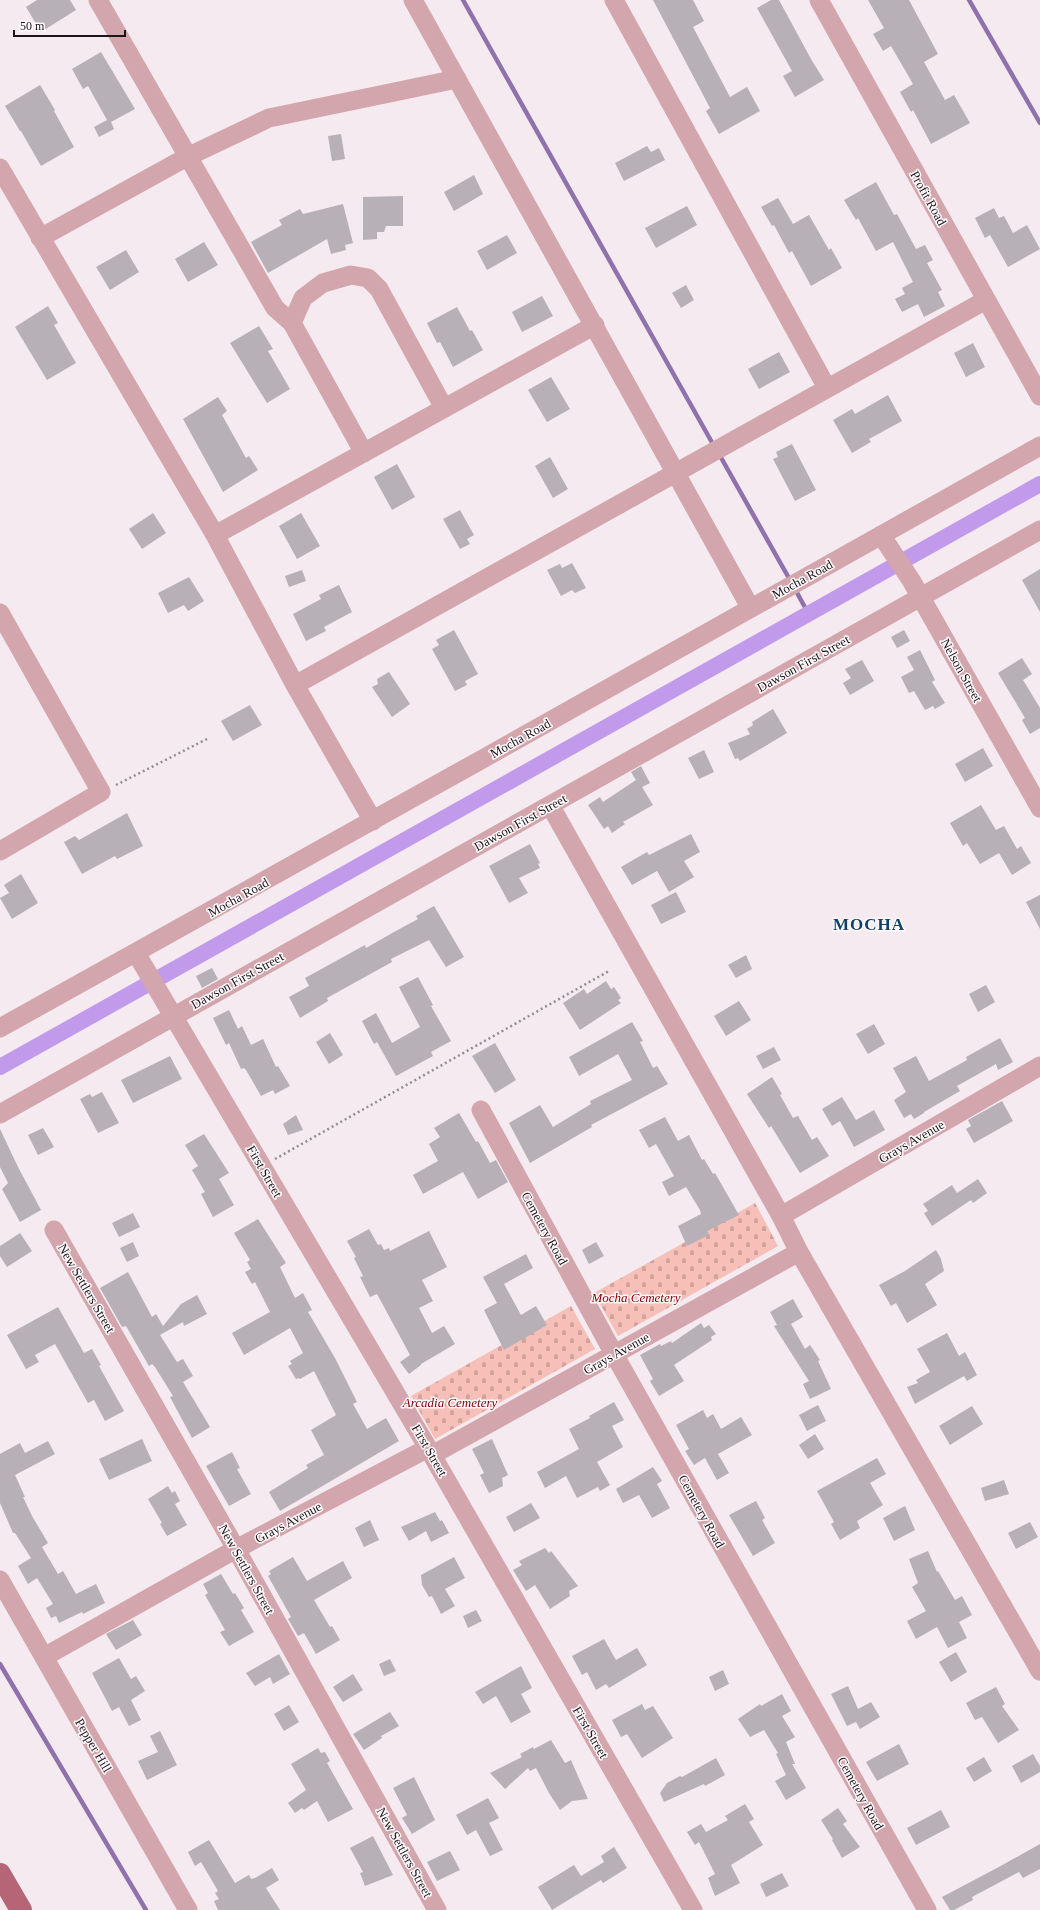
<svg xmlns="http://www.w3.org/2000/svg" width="1040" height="1910" viewBox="0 0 1040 1910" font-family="'Times New Roman',serif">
  <defs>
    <pattern id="cemetery-stones" width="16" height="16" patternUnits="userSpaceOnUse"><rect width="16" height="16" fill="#f6bfb7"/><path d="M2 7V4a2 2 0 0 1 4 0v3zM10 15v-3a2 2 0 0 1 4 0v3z" fill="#d2a39d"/></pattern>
  </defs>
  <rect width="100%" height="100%" fill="#f4eaef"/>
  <path fill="url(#cemetery-stones)" d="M755,1203l23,43 -160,90 -24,-43z
    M571,1306l24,43 -160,90 -24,-43z"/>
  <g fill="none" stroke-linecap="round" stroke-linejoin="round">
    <path stroke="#8f72ac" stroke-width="4.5" d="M463,0l251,446
      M969,0l71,123
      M719,454l71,126
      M795,589l13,24
      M0,1664l146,246"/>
    <path stroke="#c19aec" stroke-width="16" d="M0,1067l1040,-583"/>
  </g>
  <path fill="#b8b0b7" d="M37,0h33l6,10 -35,22 -15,-25z
    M653,0h40l11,21 -11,6 37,70 17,-10 13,24 -41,23 -13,-23 4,-3z
    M771,0h8l32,59 13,21 -29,17 -12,-21 9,-5 -35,-63z
    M868,0h41l29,54 -14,8 21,38 9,-5 16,28 -39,21 -18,-34 -2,2 -11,-20 13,-8 -22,-38 -8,5 -10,-17 11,-6z
    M101,52l34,57 -24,13 3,7 -15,8 -5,-10 13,-7 -19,-34 -5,3 -11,-20z
    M40,85l15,25 -1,1 20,36 -33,19 -20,-35h-1l-15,-25z
    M341,134l4,25 -13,2 -4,-25z
    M647,146l4,6 8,-4 6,12 -41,21 -9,-18z
    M474,175l9,19 -29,17 -10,-19z
    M876,182l18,33 3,-1 19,35 9,-4 8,15 -6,3 15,27 -4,2 7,14 -21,11 -6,-13 -16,8 -7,-13 10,-5 -3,-6 11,-6 -20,-40 -17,9 -18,-33 -2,2 -12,-20z
    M403,196v30h-17l-2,6h-7v7l-14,1v-43z
    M778,198l15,26 16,-9 20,35 2,-2 11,20 -31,18 -19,-35 -3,2 -15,-28 -2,1 -11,-19z
    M343,204l10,39 -8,2 1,5 -15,4 -4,-15 -59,34 -17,-31 31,-17 -3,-5 21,-11 3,5z
    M687,206l10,19 -41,23 -11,-20z
    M994,208l5,10 5,-2 9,17 14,-8 13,24 -32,18 -18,-32 -5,3 -10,-20z
    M507,235l10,18 -30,17 -10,-19z
    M204,242l14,23 -30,17 -13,-23z
    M126,250l13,22 -29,18 -14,-23z
    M686,285l8,15 -13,8 -9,-15z
    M542,296l11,20 -31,16 -10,-20z
    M48,306l10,17 -4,2 22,38 -29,17 -32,-53z
    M457,307l13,24 2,-1 11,20 -30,17 -13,-25 -3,1 -10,-20z
    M259,326l14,23 -5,2 22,38 -23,14 -37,-60z
    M973,343l12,24 -19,10 -12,-24z
    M779,352l11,20 -31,17 -11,-20z
    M551,377l19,32 -23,13 -19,-32z
    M888,395l14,26 -33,18 2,3 -19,11 -19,-33 19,-11 3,5z
    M218,397l9,14 -5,4 24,43 3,-2 9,14 -35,22 -40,-73z
    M792,444l24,46 -21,11 -22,-42 5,-2 -2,-5z
    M550,457l18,32 -15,9 -18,-32z
    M397,464l18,33 -23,13 -18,-33z
    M460,510l14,25 -7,4 3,5 -10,5 -17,-30z
    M153,513l13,20 -24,16 -13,-20z
    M301,513l19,33 -23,13 -18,-33z
    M572,563l14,25 -11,5 -3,-3 -11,6 -14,-26 13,-6 2,4z
    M1040,569v43l-18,-32z
    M302,570l4,11 -17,6 -4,-11z
    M189,577l15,24 -16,10 -4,-6 -16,8 -10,-20z
    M339,585l13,27 -28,15 2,4 -20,10 -13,-27 28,-15 -2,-4z
    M454,630l24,44 -13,7 2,4 -12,6 -23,-42 7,-4 -3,-5z
    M904,630l6,11 -13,7 -6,-11z
    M920,650l15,30 -3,2 13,21 -10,6 -2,-3 -8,4 -11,-19 -5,2 -8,-16 13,-7 -7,-13z
    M1022,658l10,16 -9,6 17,28v20l-10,6 -8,-14 3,-2 -27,-45z
    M862,660l12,21 -24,14 -7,-12 8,-5 -6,-9z
    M389,672l21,32 -18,13 -20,-30 6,-3 -1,-5z
    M250,705l12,20 -29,16 -12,-20z
    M773,709l14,24 -47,28 -2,-3 -3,1 -7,-16 22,-9 -3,-5 6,-4 -1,-3z
    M983,748l10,18 -28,16 -10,-18z
    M704,750l10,22 -15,7 -11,-21z
    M641,766l9,17 -8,4 11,18 -30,17 2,2 -13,9 -4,-7 -4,3 -16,-24 12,-8 3,5 33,-22 -5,-8z
    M981,805l15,25 8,-4 13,23 4,-3 10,17 -19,12 -13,-22 -19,11 -13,-21 -4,3 -13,-23z
    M127,813l16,33 -26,13 -2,-3 -33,18 -18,-32 11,-6 4,4z
    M691,834l9,18 -16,9 10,16 -25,15 -12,-21 -25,14 -11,-18 26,-15 2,3z
    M530,844l10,19 -2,1 2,4 -21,10 9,15 -19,10 -20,-37z
    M21,874l17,29 -26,16 -12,-21 9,-5 -5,-8z
    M676,892l10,20 -25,12 -10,-19z
    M1040,895v34l-14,-27z
    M434,906l30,51 -18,10 -17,-27 -38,19 1,3 -65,36 1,3 -28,17 -11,-21 20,-11 -4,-8 60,-33 1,3 28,-16 24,-13 -2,-3z
    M746,955l6,14 -16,9 -8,-13z
    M212,968l6,11 -16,9 -6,-12z
    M418,977l15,28 -2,1 20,35 -20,11 2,4 -37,20 -19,-34 -3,2 -12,-23 14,-8 16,30 28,-16 -21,-40z
    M606,981l5,8 3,-2 7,11 -3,2 3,3 -41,27 -17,-27 21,-14 3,5z
    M986,985l9,17 -17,10 -9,-18z
    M739,1001l12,19 -25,16 -12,-20z
    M229,1010l9,19 4,-3 9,19 12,-6 13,28 2,-1 12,20 -15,8 -2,-4 -12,6 -15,-26 -2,-2 -3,1 -12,-26 -3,2 -13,-27z
    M632,1022l11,19 -3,1 13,26 4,-2 11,18 -77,41 1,2 -62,36 -21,-40 31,-18 13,22 38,-23 -1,-3 42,-21 -14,-26 -39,22 -10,-19z
    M874,1024l11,20 -17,10 -12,-20z
    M330,1033l13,22 -14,9 -13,-22z
    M1000,1038l13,24 -15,8 -2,-6 -39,22 3,5 -36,21v1l-10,6 -3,-5 -7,4 -10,-18 12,-8 -13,-24 23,-12 13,25 38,-21 -1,-3z
    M495,1043l21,37 -21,13 -23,-37z
    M774,1047l7,13 -18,9 -7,-13z
    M170,1056l12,23 -49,24 -12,-23z
    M772,1077l10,17 -2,1 13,23 5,-2 14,24 5,-3 12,19 -29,17 -29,-47 -2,2 -22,-34z
    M102,1092l17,31 -21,10 -18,-34 10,-5 2,3z
    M842,1097l14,23 18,-10 11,20 -31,17 -14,-26 -8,5 -10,-17z
    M1002,1101l11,20 -39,22 -8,-14 5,-3 -3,-6z
    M459,1113l17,29 2,-1 12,22 6,-3 12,22 -30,17 -15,-27 -40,22 -10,-19 25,-14 -9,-17 11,-7 -6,-9z
    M296,1115l7,15 -15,5 -5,-11z
    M665,1117l13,24 11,-6 13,25 2,-1 9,15 2,-1 24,42 -32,16 2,4 -22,11 -9,-20 23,-12 -1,-4 -14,-23 -17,9 -7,-14 12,-6 -18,-32 -7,4 -10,-18z
    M43,1128l11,19 -16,8 -10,-20z
    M0,1129l18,38 23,43 -21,12 -18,-33 6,-6 -8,-16z
    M204,1134l25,39 -10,6 15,26 -21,12 -12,-23 4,-2 -13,-22 6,-4 -13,-21z
    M978,1179l9,14 -14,10 -2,-3 -39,26 -8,-13 4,-2 -5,-7 29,-19 5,8z
    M133,1213l7,14 -21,10 -7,-14z
    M258,1219l28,44 -6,4 15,31 8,-5 9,17 -4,2 27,46 22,44 -4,2 14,25 19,-11 13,23 -119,70 -11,-19 39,-24 -2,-3 18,-10 -13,-25 25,-15 -22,-44 -14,8 -1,-1 -3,1 -8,-13 4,-2 -2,-3 13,-8 -13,-25 -46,27 -12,-22 38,-21 -15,-30 -3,2 -7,-12 6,-3 -4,-7 3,-2 -16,-27z
    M369,1229l9,16 3,-1 3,6 5,-2 1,3 39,-20 18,36 -25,13 11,21 -14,7 13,25 12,-7 11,18 -34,20v1l-12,9 -9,-12 10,-7 -33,-61 -7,3 -10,-20 3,-1 -9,-18 2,-1 -9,-16z
    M20,1233l12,18 -25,16 -7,-11v-10z
    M133,1242l6,14 -12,6 -7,-14z
    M596,1242l8,14 -15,8 -7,-14z
    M936,1250l5,9 3,12 -19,13 12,21 -30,18 -11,-20 -5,3 -12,-21 26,-14z
    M526,1254l7,14 -29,16 17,31 15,-9 11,19 -43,25 -20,-40 13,-7 -14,-26z
    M128,1272l24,45 4,-3 7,12 18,-22 16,-9 10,19 -23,12 -1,-4 -23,13 17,27 6,-3 10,17 -10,6 27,45 -18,11 -22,-41 3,-1 -18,-29 -3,-3 -3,2 -23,-40 -4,1 -22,-39z
    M793,1299l10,18 -12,7 14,25 5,-4 10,15 -2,1 13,28 -21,10 -7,-15 6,-3 -35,-55 3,-1 -7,-13z
    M58,1307l26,46 8,-4 9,16 -2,1 25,45 -19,10 -11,-21 -6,3 -33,-59 -20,11 4,7 -13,7 -19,-34z
    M701,1323l3,5 5,-3 7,9 -5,3 1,3 -38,25 10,16 -25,15 -9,-15 3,-2 -13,-24 20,-11 1,2 10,-5 1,2z
    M947,1333l12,23 6,-4 12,23 -10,6 -3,-5 -49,28 -8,-17 11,-4 -2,-3 14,-8 -13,-23z
    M614,1402l10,18 -12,6 11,21 -26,15 13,23 -10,6 -2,-4 -21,11 -11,-22 -21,12 -8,-16 42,-23 -10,-20 21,-11 -1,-2z
    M818,1405l8,16 -19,10 -8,-16z
    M972,1406l11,18 -33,21 -11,-19z
    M703,1410l4,8 6,-4 8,15 20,-12 11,18 -34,19 11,19 -12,7 -12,-22 -11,7 -9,-14 4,-2 -13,-24z
    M815,1434l9,15 -16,10 -9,-14z
    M142,1439l10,22 -43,19 -10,-21z
    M492,1439l16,36 -6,3 1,8 -14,7 -9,-18 4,-2 -12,-24z
    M48,1441l7,13 -40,21 10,22h-2l9,19 16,27 -6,4 16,27 5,-3 13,23 20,-10 9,19 -22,11 -1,-2 -23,11 -3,-7 -5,2 -5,-10 7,-4 -16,-26 -9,6 -10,-18 13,-8 -16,-25h-2l-13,-30v-49l20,-11 5,10z
    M232,1452l8,16 -3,1 14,25 -22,12 -23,-40z
    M877,1458l9,16 -16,9 13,22 -26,16 3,7 -20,12 -9,-16 3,-2 -17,-31z
    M653,1467l9,14 -5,3 13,24 -18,10 -13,-23 -16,8 -7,-14z
    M1004,1480l5,14 -24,7 -4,-13z
    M168,1486l4,7 3,-2 5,10 -5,3 12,21 -20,11 -7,-12 2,-1 -14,-24z
    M756,1501l9,17 -3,2 13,23 -22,13 -24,-41z
    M531,1503l9,15 -26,14 -8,-15z
    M905,1506l10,24 -21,11 -11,-23z
    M435,1512l5,9 2,-1 7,13 -18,9 -5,-11 -17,10 -8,-14z
    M370,1520l9,20 -15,7 -9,-19z
    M1030,1522l8,15 -22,12 -8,-16z
    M545,1548l4,5 2,-2 27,35 -9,5 1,5 -20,13 -15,-24 -9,6 -13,-21 9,-5 -3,-4z
    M928,1551l9,21 1,-1 17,29 7,-4 10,19 -13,7 8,16 -19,10 -11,-21 -21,12 -9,-18 19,-10 -14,-24 6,-4 -9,-24z
    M293,1557l14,24 36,-20 9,17 -38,22 16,27 2,-1 8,14 -24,14 -12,-21 -6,3 -10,-17 3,-2 -23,-41 3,-2 -2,-3z
    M454,1557l11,21 -20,11 10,17 -14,8 -9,-18 -3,1 -7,-12 -1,-10z
    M221,1574l12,20 2,-1 9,15 -3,2 13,22 -25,14 -9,-14 5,-2 -20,-35 3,-2 -5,-9z
    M476,1610l6,11 -14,7 -5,-12z
    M133,1620l9,15 -26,15 -10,-16z
    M604,1639l12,21 21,-12 10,17 -38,23 -3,-4 -10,6 -9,-18 -5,3 -10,-19z
    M956,1652l11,20 -16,10 -12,-20z
    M279,1654l11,20 -17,10 -3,-7 -15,9 -9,-13z
    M119,1658l12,21 5,-3 9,15 -14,9 10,20 -12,6 -10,-19 -7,4 -20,-38z
    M390,1659l6,12 -12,5 -5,-12z
    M521,1666l11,22 -11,6 10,18 -20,11 -15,-27 -13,8 -8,-12z
    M723,1670l6,14 -14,7 -6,-14z
    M353,1674l10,16 -20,12 -10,-15z
    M848,1686l10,23 13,-7 9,15 -20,12 -4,-7 -9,4 -16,-32z
    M996,1687l9,17 -3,2 17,24 -21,13 -16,-26 -7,3 -9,-17z
    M782,1694l9,17 -9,5 13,21 -9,5 9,22h-3l14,24 -20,12 -11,-19 11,-6 -10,-21 2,-1 -14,-23 -14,7 -12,-18 22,-15 1,2z
    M642,1704l3,6 8,-4 20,32 -31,20 -15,-24 -6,3 -9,-17z
    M289,1705l10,17 -15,9 -10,-17z
    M390,1712l9,14 -18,10 1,2 -18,12 -11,-16z
    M160,1731l17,34 -30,15 -9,-19 20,-9 -8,-16z
    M551,1740l14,23 6,-3 17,39 -16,2 -12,9 -11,-17 -13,-25 -6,3 -2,-3 -23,21 -15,-16 32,-16 -2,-3 13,-7 1,2z
    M899,1744l10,20 -32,17 -11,-19z
    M318,1748l3,5 4,-1 5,9 -3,2 26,46 -25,13 -11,-21 -13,9 -2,-2 -7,5 -7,-10 18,-13 -15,-26z
    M1033,1754l7,12v6l-19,11 -9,-17z
    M984,1757l8,14 -18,11 -8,-14z
    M716,1758l9,17 -20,11 -1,-2 -40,18 -4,-9 7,-10 13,-7 2,1z
    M414,1777l21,43 -23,14 -10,-16 5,-3 -14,-27z
    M488,1798l11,20 -10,5 14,27 -13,6 -14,-26 -9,5 -11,-20z
    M745,1804l9,15 -5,3 14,23 -32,20 9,18 -25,13 -7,-18 7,-4 -16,-32 -4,3 -8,-13 14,-8 5,8 22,-12 -3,-4z
    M838,1808l9,13 -4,3 17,23 -18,11 -10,-18 1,-1 -12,-19z
    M941,1810l9,17 -34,18 -9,-17z
    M373,1836l20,39 -28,11 -5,-13 3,-1 -13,-24z
    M209,1840l26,43 14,-8 2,4 4,-1 17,-10 7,12 -13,8 14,22h-62l-4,-9 5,-2 -4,-6 3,-2 -17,-29 -6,4 -7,-14z
    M1040,1844v25l-17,9 -4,-6 -47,25 1,3 -19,10h-4l-8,-13 55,-29z
    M614,1847l13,21 -24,15 -2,-3 -49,30 -14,-23 36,-22 7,11 23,-14 -3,-6z
    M450,1851l10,19 -23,11 -10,-19z
    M782,1873l7,13 -23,11 -6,-13z"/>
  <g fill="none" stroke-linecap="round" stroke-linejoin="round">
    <path stroke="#938c90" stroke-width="2.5" stroke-dasharray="2 3" stroke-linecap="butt" d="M116,785l91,-46
      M275,1159l334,-188"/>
    <path stroke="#d3a5ac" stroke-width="19" d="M98,0l177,308 17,15
      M413,0l337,607
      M614,0l213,388
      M819,0l221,396
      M0,168l215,367 80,150 78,136
      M40,238l147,-81 82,-39 188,-39
      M364,453l-72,-130 11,-25 20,-15 28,-8 17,3 11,11 65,119
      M215,535l380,-210
      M881,535l30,45 129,228
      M0,613l101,179 -101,59
      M295,685l691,-385
      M550,805l231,411 18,36 241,419
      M136,953l292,495 265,462
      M0,1028c348,-192 693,-388 1040,-582
      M481,1110l133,244 313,556
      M0,1114l1040,-584
      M781,1216l259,-150
      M54,1230l182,319 201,361
      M432,1455l367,-203
      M0,1580l188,330
      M44,1657l192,-108 192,-101"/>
    <path stroke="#b56576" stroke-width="22" d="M0,1874l21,36"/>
  </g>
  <g text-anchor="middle" stroke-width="3" stroke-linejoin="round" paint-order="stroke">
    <g font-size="13" fill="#1a1618" stroke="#fff9fc">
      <text transform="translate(929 198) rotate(61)" y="5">Profit Road</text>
      <text transform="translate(802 579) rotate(-29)" y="5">Mocha Road</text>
      <text transform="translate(803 663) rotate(-29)" y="5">Dawson First Street</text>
      <text transform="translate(962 670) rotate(61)" y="5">Nelson Street</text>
      <text transform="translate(520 738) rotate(-29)" y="5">Mocha Road</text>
      <text transform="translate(520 822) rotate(-29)" y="5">Dawson First Street</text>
      <text transform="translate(238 897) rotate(-29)" y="5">Mocha Road</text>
      <text transform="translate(237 980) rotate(-29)" y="5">Dawson First Street</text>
      <text transform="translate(911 1141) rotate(-30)" y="5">Grays Avenue</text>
      <text transform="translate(265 1171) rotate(60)" y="5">First Street</text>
      <text transform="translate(545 1228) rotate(61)" y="5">Cemetery Road</text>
      <text transform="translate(87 1288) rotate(60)" y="5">New Settlers Street</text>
      <text transform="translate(616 1353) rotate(-29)" y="5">Grays Avenue</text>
      <text transform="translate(430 1450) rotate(60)" y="5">First Street</text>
      <text transform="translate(702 1511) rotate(61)" y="5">Cemetery Road</text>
      <text transform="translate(288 1522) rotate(-28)" y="5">Grays Avenue</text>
      <text transform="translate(247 1569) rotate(61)" y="5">New Settlers Street</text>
      <text transform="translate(591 1732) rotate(60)" y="5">First Street</text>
      <text transform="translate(94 1745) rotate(60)" y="5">Pepper Hill</text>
      <text transform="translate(861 1793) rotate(61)" y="5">Cemetery Road</text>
      <text transform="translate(405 1852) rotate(61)" y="5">New Settlers Street</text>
    </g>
    <g font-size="13" font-style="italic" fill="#7d0003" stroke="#fff9fc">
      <text x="636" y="1302">Mocha Cemetery</text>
      <text x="450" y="1407">Arcadia Cemetery</text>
    </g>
    <g font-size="17" font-weight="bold" letter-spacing="1" fill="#0e4265" stroke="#fff9fc">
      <text x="869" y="930">MOCHA</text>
    </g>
  </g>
  <path d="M14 30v6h111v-6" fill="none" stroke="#1a1618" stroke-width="2"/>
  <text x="20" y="30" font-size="12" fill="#1a1618" stroke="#fff9fc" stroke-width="3" paint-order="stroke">50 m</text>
</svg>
